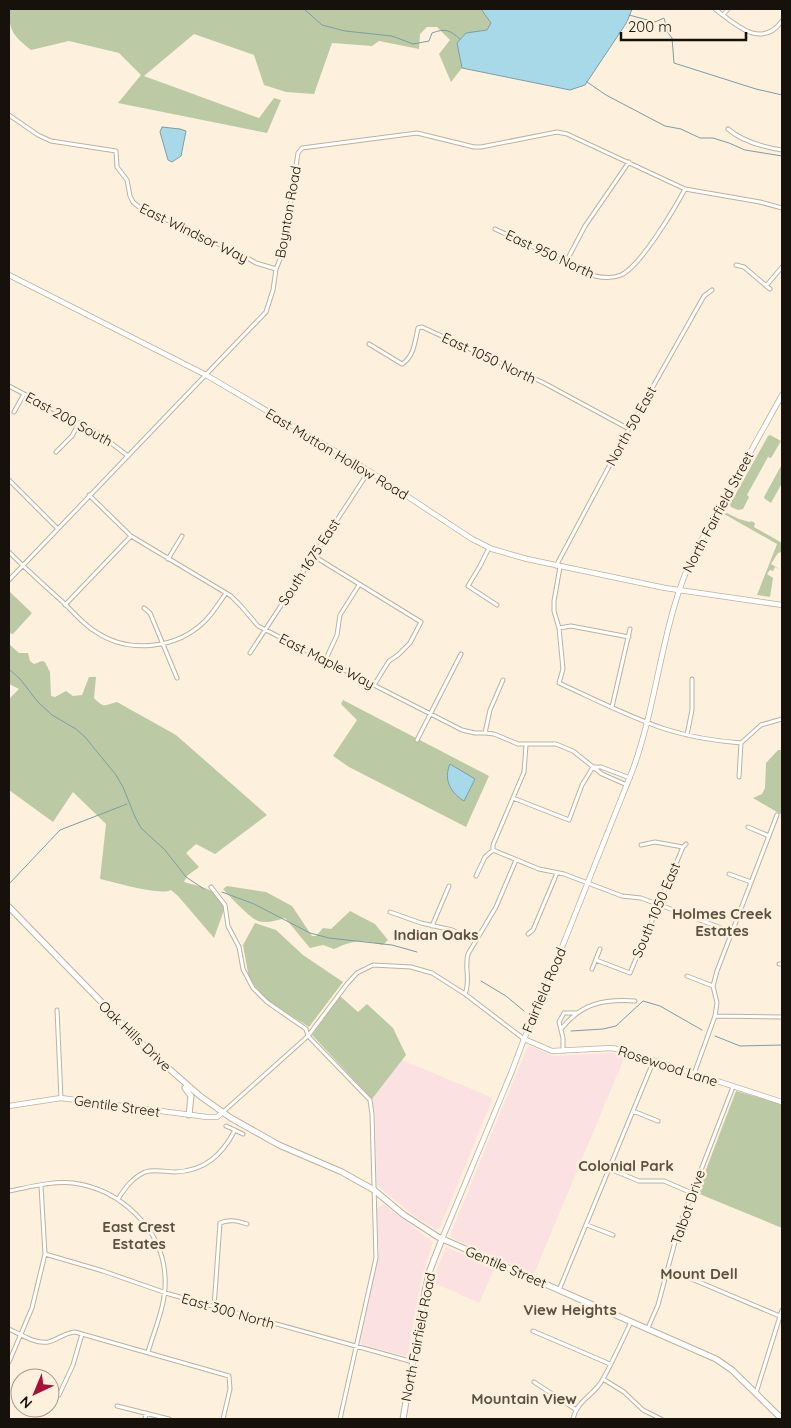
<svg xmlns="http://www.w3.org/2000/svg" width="791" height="1428" viewBox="0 0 791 1428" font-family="Quicksand,sans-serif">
  <rect width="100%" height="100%" fill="#fdf1dd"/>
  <path fill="#fce1e3" d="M530,1046l24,10 59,-3 12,3 -91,218 -82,-36 -2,-3 77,-187z
    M402,1060l91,38 -53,129 -4,3 -22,-14 -37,-31 -2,-71 -3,-15z
    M383,1204l50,38 -12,39 -13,72 -2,3 -43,-11 -3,-3 19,-89 -2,-45z
    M446,1247l49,21 -16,35 -47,-21z"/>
  <path fill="#bbcaa5" d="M9,9h472l10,14 -4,7 -21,3 -9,10 5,25 -11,14 -12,-28 11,-14 -13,-13h-10l-7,7 -1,15 -40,-8 -7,5 -40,-3 -18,51 -28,-2 -22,-7 -10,-30 -60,-21 -50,42 115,42 15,-20 7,2 -14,33 -149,-30 23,-28 -22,-22 -50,-12 -38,9c-17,-14 -22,-18 -22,-41z
    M770,435l11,6 -10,17 -3,-1 -21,38 2,2 -6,12 -5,1 -7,-3 -1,-3 38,-68z
    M782,464v19l-11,20 -6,-4 -1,-2z
    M727,513l12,6 11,3 1,-1 4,2 -1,4 28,16v9l-4,1 -7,11 10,6 -6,-3 -2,4 -3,-1 -3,4 6,4 -3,19 -13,-2 20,-51 -53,-30z
    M9,591l23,22 -19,21 -4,-1z
    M9,644l10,9h9l2,8 4,3 8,-3 3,1 5,10 1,24 4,1 11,-6 7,5 9,-1 7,-18h7l-2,21c11,11 10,7 23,4l59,33 91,80 -52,39 -19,-10 -10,9 13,14 -12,9 -3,6c19,6 34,5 40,28l-10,28 -36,-42 -7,-6c-11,6 -57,-8 -71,-11l6,-55 -33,-32 -20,30 -44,-32v-91l10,-10 -10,-5z
    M343,700l146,76 -23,51 -117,-60 -16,-11 24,-36 -16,-16z
    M778,750h4v65l-29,-17 9,-4 3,-6 1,-25z
    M227,886l39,6 26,14 20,30h4l7,-8 8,1 19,-18 25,13 13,16 -5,5c-22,-6 -29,-5 -49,4l-11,-4 -13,3 -25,-30c-7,2 -19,6 -27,3 -8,-3 -29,-25 -35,-32z
    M255,923l21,7 27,25 40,27 -34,45 -35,-22 -12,-10 -13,-17 -6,-33z
    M340,996l18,16 9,-8 26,24 13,27 -34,44 -60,-64z
    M736,1091l46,13v124l-85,-35z"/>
  <path fill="#a7d9e9" stroke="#7c9da6" d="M481,9h151l-5,13 -42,63 -15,5 -108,-22 -5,-25 9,-10 21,-3 4,-7z
    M162,127l18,2 6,2 -5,25 -9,6 -4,-2 -8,-28z
    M450,764l25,15 -11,22c-13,-8 -21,-21 -14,-37z"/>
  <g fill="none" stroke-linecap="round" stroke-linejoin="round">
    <path stroke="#7c9da6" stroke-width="1" d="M304,9l18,16 23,6 47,5 21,8 16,-3 3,-8c13,-5 18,-3 28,6
      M629,15l26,7 9,-4 4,15 4,5 2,25 82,26 26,6
      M587,82l19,13 59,31 16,3 19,9h13l16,5 16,7 37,6
      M9,669l11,10 18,23 14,13 24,14 9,8 31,38 7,12 12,30 6,11 24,22 21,27 18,12
      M9,884l51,-54 67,-26
      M222,892l32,12 56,29 19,5 63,7 25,7
      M481,981l25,15 18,15
      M571,1031l32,-2 13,-3 27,-25 17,5 42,24
      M715,1036l25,10 42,-1"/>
    <defs>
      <path id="minor" d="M715,9c20,15 46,41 67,12
        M723,15l5,-6
        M9,115l29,20 13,6 65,10 1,16 10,13 3,16 3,6 6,5 105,49 12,7 20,6
        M728,129c15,13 35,18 54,21
        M495,229l100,47c9,2 17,3 26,-1 19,-8 54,-67 64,-86
        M566,262l19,-36 44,-64
        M736,265l8,2 26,22
        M766,286l16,-19
        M369,344l33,20c12,-7 13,-23 16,-36l4,-1 122,56 85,46
        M9,386l89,47 30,23
        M14,412l10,-18
        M56,452l16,-16 7,-13
        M9,480l48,48
        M89,495l42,41 100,60 10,10 17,20 204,104 13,3h10l9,1 24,10h38l17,7 29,23 25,11
        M489,548l-9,18 -12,20 29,19
        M9,552c18,18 37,35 56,52 10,10 19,21 31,28 33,22 81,17 109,-11 8,-8 14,-18 21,-28
        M312,555l109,67 -11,21 -12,12 -9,6 -15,24
        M168,559l14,-23
        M556,566l73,-137 75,-133 8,-6
        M560,567l-6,34v10l5,17 4,41 -4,14c35,16 70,34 106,46 25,8 50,12 76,14l20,-18 21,-6
        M9,580l257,-268 7,-22 3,-21 7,-17 15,-99 4,-5 115,-15 57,14h7l76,-15 10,2 118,55 75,13 22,6
        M65,605l66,-69
        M144,608l6,5 27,65
        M559,628l12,-2 58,11
        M250,653l119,-182
        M325,661l12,-26 3,-20 19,-30
        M612,707l18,-78
        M485,733l5,-23 13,-30
        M687,735l5,-25v-31
        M417,740l44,-86
        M594,767h7l29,11
        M739,777l2,-34
        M513,798l56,22 13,-35 11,-18
        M748,827l21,9
        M641,845l14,-3 28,5
        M493,850l46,19 25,5 58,22 19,2 91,34
        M493,850v-5l31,-73 2,-27
        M729,874l22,8
        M476,876l9,-19 8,-7
        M211,887l14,18 3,21 11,21 4,22 10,19 14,14 39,27 2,7 62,64 2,14 4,144 -36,161
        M390,912l31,11 31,7 24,10
        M432,926l17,-40
        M528,934l5,-4 24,-57
        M596,960l34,13 53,-126 3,-3
        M779,964h3
        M592,969l8,-20
        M687,976l26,10
        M465,994c6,-14 -1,-26 3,-40l28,-47 20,-47
        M57,1010l4,88
        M715,1016l67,1
        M562,1028c20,-25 42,-29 73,-27
        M563,1051v-13l-4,-16 5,-9h13
        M694,1074l21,-58 2,-13 -4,-17 4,-15 60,-156
        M633,1111l25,10
        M223,1112l85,-76 39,-52 10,-11 16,-8 38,2 21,6 33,21 59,45
        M226,1126l17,8
        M610,1169l29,12h25l28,12
        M9,1191c21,-4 43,-10 64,-8 47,6 90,46 92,94 2,25 -10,51 -17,75
        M118,1199c7,-11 14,-21 27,-27 9,-3 21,0 30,0 30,-1 47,-17 60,-42
        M587,1225l26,10
        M45,1254l58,17 66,23 244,68
        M668,1269l114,48
        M559,1290l95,-230
        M214,1307l6,-84c10,-4 18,-2 27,1
        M648,1328l10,-23 21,-78 54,-140
        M9,1329c11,5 26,15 39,13 9,-2 16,-9 27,-10l154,44 1,13 -7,30
        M533,1331l77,33
        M9,1362l23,-54 13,-54 -4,-68
        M603,1379l21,13 19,18 18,9
        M534,1382l41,27
        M756,1393l26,-83
        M59,1395l14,-30 9,-31
        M117,1406l52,13
        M145,1419l1,-6
        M573,1419c4,-19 21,-23 30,-40 10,-18 19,-38 28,-57"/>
      <path id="tertiary" d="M9,275l197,100 163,96 103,68 20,10 35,10 138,29 117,17
        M524,1039l28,12 60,-3 9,2 161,52
        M9,1106l52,-8 146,19h10l6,-5
        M442,1239l70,-168 12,-32 11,-24 98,-246c26,-71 29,-153 63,-219l86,-155"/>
      <path id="secondary" d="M9,907l140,144 51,45 31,22 48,27 63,27 32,18 30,25 34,22 278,122 16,11 50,49
        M185,1088l6,8 -2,19
        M403,1419l22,-128 5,-21 12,-31"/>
    </defs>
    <use href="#minor" stroke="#bcb19e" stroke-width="5"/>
    <use href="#tertiary" stroke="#bcb19e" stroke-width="6"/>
    <use href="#secondary" stroke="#bcb19e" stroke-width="7"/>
    <use href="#minor" stroke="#fff" stroke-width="3"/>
    <use href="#tertiary" stroke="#fff" stroke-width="4.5"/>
    <use href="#secondary" stroke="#fff" stroke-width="5"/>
  </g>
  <g text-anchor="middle" stroke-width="5" stroke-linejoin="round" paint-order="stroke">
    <g font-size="14" fill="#16120b" stroke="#fdf1dd">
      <text transform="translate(288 212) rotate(-80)" y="5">Boynton Road</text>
      <text transform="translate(194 233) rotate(26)" y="5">East Windsor Way</text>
      <text transform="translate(550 254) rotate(25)" y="5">East 950 North</text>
      <text transform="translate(489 358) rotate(25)" y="5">East 1050 North</text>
      <text transform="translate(69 419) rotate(29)" y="5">East 200 South</text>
      <text transform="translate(631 426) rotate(-61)" y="5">North 50 East</text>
      <text transform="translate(337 454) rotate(31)" y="5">East Mutton Hollow Road</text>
      <text transform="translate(718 512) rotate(-62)" y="5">North Fairfield Street</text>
      <text transform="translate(309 562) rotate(-57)" y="5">South 1675 East</text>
      <text transform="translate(327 661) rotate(27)" y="5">East Maple Way</text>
      <text transform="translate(656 910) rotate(-67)" y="5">South 1050 East</text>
      <text transform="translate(544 990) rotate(-67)" y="5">Fairfield Road</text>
      <text transform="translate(135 1036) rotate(44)" y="5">Oak Hills Drive</text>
      <text transform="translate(668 1066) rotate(18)" y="5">Rosewood Lane</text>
      <text transform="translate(117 1106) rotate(8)" y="5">Gentile Street</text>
      <text transform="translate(688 1207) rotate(-71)" y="5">Talbot Drive</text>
      <text transform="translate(506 1267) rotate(23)" y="5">Gentile Street</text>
      <text transform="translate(228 1311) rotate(16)" y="5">East 300 North</text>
      <text transform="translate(418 1337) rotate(-79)" y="5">North Fairfield Road</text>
    </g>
    <g font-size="15" font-weight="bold" fill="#5b5140" stroke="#fdf1dd">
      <text x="722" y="919">Holmes Creek<tspan x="722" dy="17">Estates</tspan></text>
      <text x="436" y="940">Indian Oaks</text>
      <text x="626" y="1171">Colonial Park</text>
      <text x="139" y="1232">East Crest<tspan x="139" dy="17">Estates</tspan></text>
      <text x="699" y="1279">Mount Dell</text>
      <text x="570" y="1315">View Heights</text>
      <text x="524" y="1404">Mountain View</text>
    </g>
  </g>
  <rect width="791" height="1428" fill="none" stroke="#16120b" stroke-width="20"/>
  <g transform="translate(35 1393) rotate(224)"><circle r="24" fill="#fdf1dd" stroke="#a19889"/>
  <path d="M0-4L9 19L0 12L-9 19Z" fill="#a81038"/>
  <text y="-8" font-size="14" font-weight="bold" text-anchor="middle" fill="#16120b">N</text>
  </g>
  <path d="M621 32v8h125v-8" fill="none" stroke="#16120b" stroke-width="2.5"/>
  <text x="628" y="32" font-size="15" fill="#16120b" stroke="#fdf1dd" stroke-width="4" paint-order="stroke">200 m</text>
</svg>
